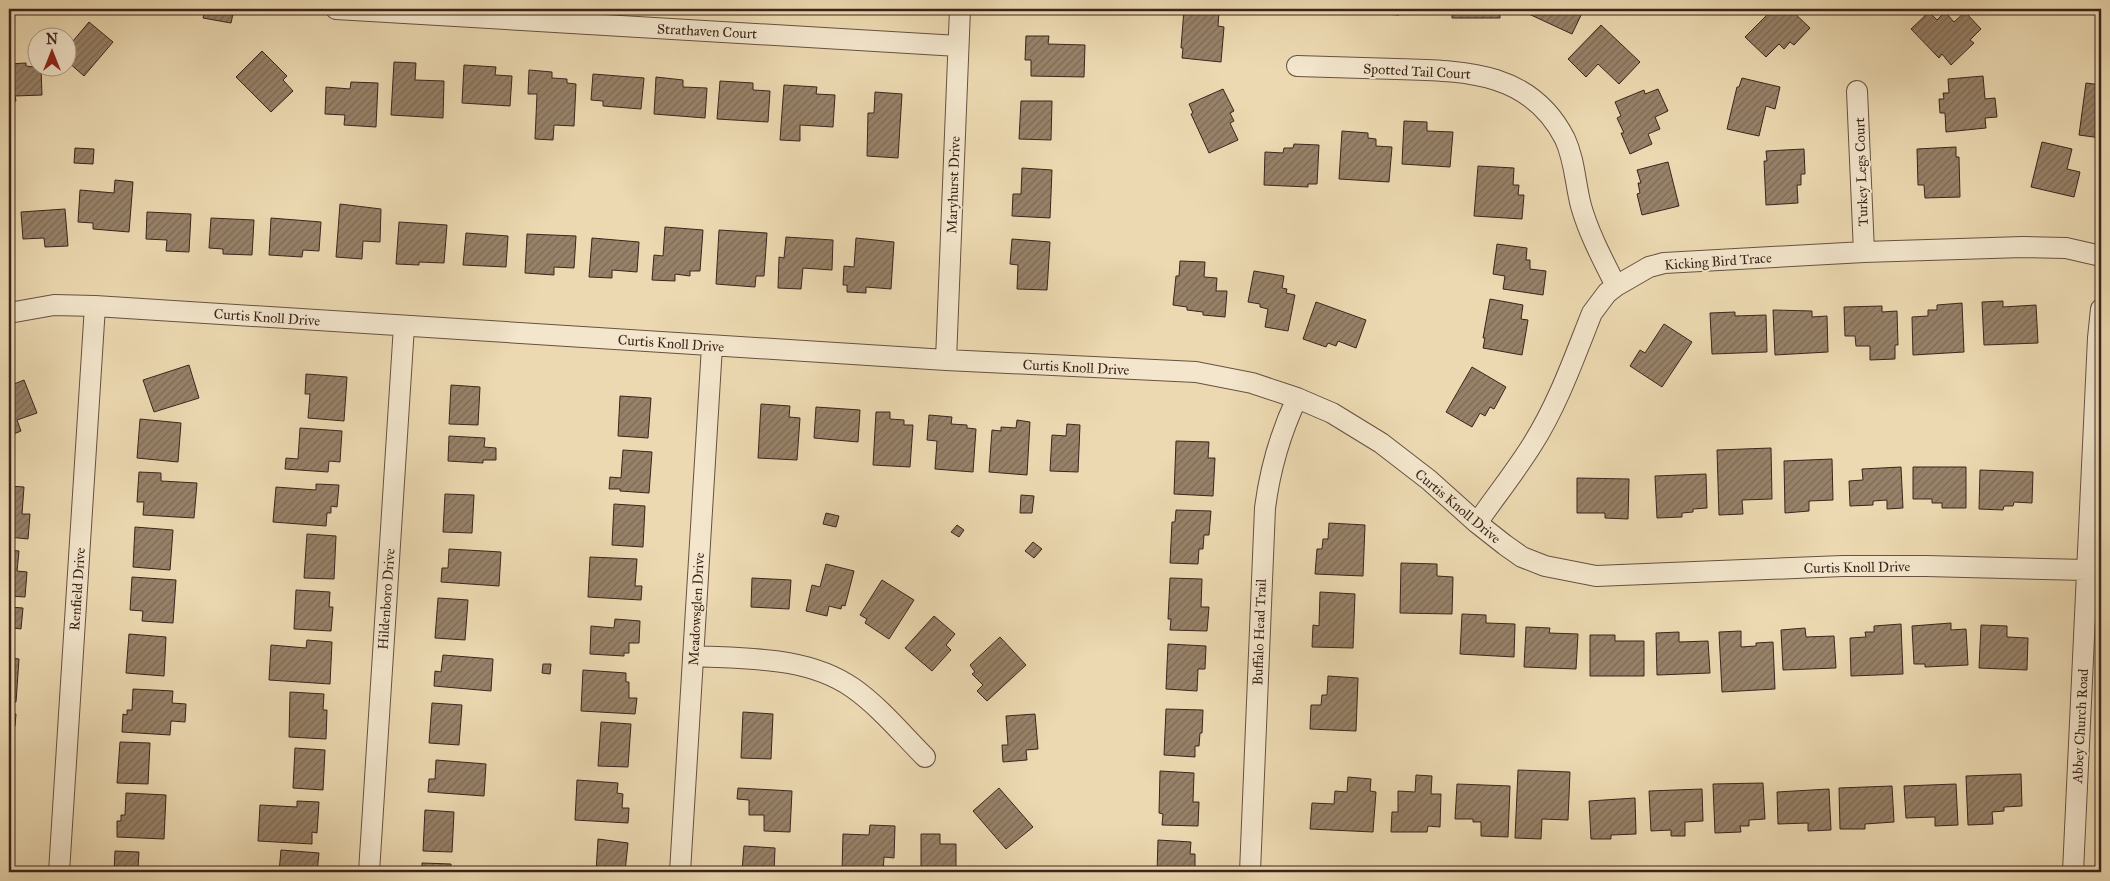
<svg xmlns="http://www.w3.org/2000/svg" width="2110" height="881" viewBox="0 0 2110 881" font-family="'IM FELL Great Primer',serif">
  <defs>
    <pattern id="building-hatch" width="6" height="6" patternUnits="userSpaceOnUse" patternTransform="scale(1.25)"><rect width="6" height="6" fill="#978269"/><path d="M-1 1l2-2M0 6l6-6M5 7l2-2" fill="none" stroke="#7c6a56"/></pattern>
  </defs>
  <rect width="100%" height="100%" fill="#ecd9b1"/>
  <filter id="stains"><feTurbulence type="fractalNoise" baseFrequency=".004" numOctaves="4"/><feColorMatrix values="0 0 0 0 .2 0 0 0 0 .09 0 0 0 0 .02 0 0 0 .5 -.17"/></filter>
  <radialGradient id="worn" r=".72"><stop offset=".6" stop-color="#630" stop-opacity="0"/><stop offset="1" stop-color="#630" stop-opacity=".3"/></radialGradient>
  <path fill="url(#building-hatch)" stroke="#3b241c" d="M205,9h29l-3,14 -28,-5z
    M1184,9l35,3 -1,14 6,1 -3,35 -39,-4 1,-10h-2z
    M1384,9h15v6l-15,-1z
    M1415,9h23l-1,4 -22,-1z
    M1452,9h48v9h-48z
    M1518,9h66l-12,25z
    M1773,9h17l20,19 -16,17 -4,-3 -6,7 -5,-5 -13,13 -21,-20z
    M1841,9h26v4l-26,-1z
    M1929,12l8,8 8,-8 9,10 11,-10 16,17 -11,11 4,3 -23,22 -9,-11 -3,4 -28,-29z
    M89,22l24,20 -29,34 -16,-14v-15z
    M1601,25l39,37 -21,22 -21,-20 -12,13 -18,-18z
    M1026,36h23l-1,8 37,1 -1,32 -53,-1v-16h-6z
    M262,51l25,25 -4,4 10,11 -22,21 -35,-35z
    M394,62l22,1 -1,17 29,1 -1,37 -52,-3z
    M26,63v3l15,2 1,27 -27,1 1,5 -7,1v-38z
    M464,65l32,2 -1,8 17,1 -2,30 -48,-3z
    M529,70l23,2v6l15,1v4l9,1 -2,42 -20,-1 -1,15 -18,-1 2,-45h-9z
    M593,74l51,4 -3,31 -38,-3v-5l-12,-1z
    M1983,76l2,23 10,-1 2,19 -12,1 1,10 -40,4 -1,-19h-5l-1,-14h5l-1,-6h6l-1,-14z
    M656,77l27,3v7l24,1 -2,30 -51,-4z
    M1742,78l38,9 -5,22 -9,-3 -7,30 -32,-7 10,-42h2z
    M720,81l33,2v7l17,1 -2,31 -51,-3z
    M351,82l27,1 -2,44 -32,-2 1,-10 -20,-1 1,-27 24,2z
    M2086,83l15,2v53l-22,-3z
    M784,85l33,2 -1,7 19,1 -2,32 -33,-2v16l-20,-1z
    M1223,89l11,22 -4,2 4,8 -4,2 8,17 -29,13 -18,-39 2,-1 -4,-9z
    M1658,89l10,22 -13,6 5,12 -12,5 4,10 -22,10 -9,-21h3l-7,-15 4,-2 -6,-14 29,-12 1,4z
    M875,92l27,2 -4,64 -31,-2 1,-43h6z
    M1021,101h31l-1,39 -32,-1z
    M1404,121l23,1v9l26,1 -3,35 -48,-3z
    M1342,131l26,2v5l8,1v7l16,1 -3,35 -50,-3z
    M2042,142l30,7 -5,20 13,3 -6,25 -43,-10z
    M1294,144l25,1 -2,39h-9v3l-44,-2 1,-33 18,1 1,-5h9z
    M1956,147v10h3l1,40 -35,1 -1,-13h-6l-1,-36z
    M75,148l19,1 -1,15 -19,-1z
    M1804,149l1,25h-4v11h-4l1,18 -32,2 -2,-44h3l-1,-10z
    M1668,162l11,44 -37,9 -5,-21 3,-1 -2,-10h3l-4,-13z
    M1478,166l36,2 -1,17h6l-1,10h6l-2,24 -48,-3z
    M1022,168l30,2 -2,48 -38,-2 1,-22h8z
    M115,180l18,2 -4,50 -36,-3v-6l-15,-1 2,-32 34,3z
    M340,204l41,5 -1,33 -17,-1 -1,18 -26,-2z
    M65,209l3,37 -23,1 -1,-9 -21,1 -2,-27z
    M147,212l44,2 -2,38 -23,-1 1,-11 -21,-1z
    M211,218l43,2 -2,35 -29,-1v-5l-14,-1z
    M271,218l50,4 -2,29 -16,-1 -1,7 -33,-2z
    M399,222l48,3 -3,38 -25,-1v3l-23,-1z
    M665,227l38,3 -3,41h-10v5l-15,-2v7l-23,-1 2,-25 9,1z
    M719,230l48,3 -3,43h-8l-1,11 -39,-3z
    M466,233l42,3 -2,31 -43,-2z
    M527,234l49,2 -2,32 -20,-1v8l-29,-2z
    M786,237l47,3 -1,30 -29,-2 -2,21 -23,-1 1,-31 5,1z
    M592,238l47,4 -2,30 -25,-2v8l-23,-1z
    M856,238l38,4 -3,47 -25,-2v6l-19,-1v-7h-4l1,-19 10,1z
    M1012,239l38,3 -3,48 -30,-1 1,-24 -8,-1z
    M1497,244l30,4 -1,12h4v9l16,2 -3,24 -40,-6 2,-13 -12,-2z
    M1180,261l25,1 -1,15 13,1 -1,13h11l-2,26 -22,-2v-3l-16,-2v-3l-14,-2 3,-29h3z
    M1254,271l30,5 -2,12 5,1 -1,4 9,2 -7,36 -23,-4 3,-18 -8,-2v-3l-12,-2z
    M1490,299l33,6 -2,14 7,1 -6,35 -39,-7 2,-10h-2z
    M2003,301v6l33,-2 2,38 -54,2 -2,-43z
    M1316,302l50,18 -10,28 -18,-7 -2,5 -8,-3 -2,4 -23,-8z
    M1962,303l2,49 -51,3 -1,-38 16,-1v-6h9v-5z
    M1882,306v6l15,-1 1,34h-3v14l-25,1v-14h-14l-1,-10h-10l-1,-29z
    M1773,310l39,1v6l15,-1 1,36 -53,3z
    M1735,312v4l31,-1 1,37 -55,2 -2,-41z
    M1664,324l28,18 -30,45 -32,-21 10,-16 5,3z
    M189,365l10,33 -45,14 -11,-32z
    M1472,367l34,20 -12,22 -4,-2 -5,9 -5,-3 -8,14 -26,-15z
    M306,374l41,3 -3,44 -36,-3 2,-24h-5z
    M24,380l13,33 -20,7 4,11 -12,5v-50z
    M451,385l29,2 -2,38 -29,-1z
    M620,396l31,2 -3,40 -30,-2z
    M761,404l29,2 -1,11 11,1 -3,42 -39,-2z
    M816,407l44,3 -2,32 -44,-4z
    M876,412h14v7l14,1v5h9l-3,42 -37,-2z
    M929,415l23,2 -1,7 16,1v3l9,1 -3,43 -38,-3 2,-28 -10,-1z
    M140,419l41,4 -3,39 -41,-4z
    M1017,420l13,2 -3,53 -38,-3 3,-42 9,1v-4l15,1z
    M1067,424l13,1 -2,47 -28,-1 2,-36 14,1z
    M300,428l42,3 -2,31 -11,-1 -1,11 -43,-3 1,-11 12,1z
    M449,436l36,2 -1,9 12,1v12h-13v3l-35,-2z
    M1176,441l33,1 -1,16h7l-2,38 -39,-2z
    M1771,448l1,51 -30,1 1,14 -24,1 -2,-65z
    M623,450l29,2 -3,41 -29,-2v-2h-11l1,-12 11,1z
    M1832,459l1,41 -24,1v10l-24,2 -1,-52z
    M1901,467l2,41 -16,1v-9l-14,1v4l-23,1 -1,-25 14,-1 -1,-11z
    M1913,467h53v41h-24v-5h-10v-4h-19z
    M1980,470l53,2 -1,31 -18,-1 -1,4h-9l-1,4 -24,-1z
    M139,472l22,1v8l36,2 -3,35 -51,-3 1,-13h-7z
    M1706,474l1,34 -14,1v3l-11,1v4l-25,1 -2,-42z
    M1577,478l52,1 -1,40 -23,-1v-5h-28z
    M316,484l23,1 -2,22 -6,-1v7h-4l-1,13 -53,-4 3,-35 40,3z
    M9,486l15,1 -2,27h8l-2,25 -19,-2z
    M445,494l29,1 -2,38 -29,-1z
    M1021,495l13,1 -2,17h-12z
    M614,504l31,2 -2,41 -31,-2z
    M1176,510l35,1 -2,24h-5l-1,14h-4l-1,15 -28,-1 2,-41h3z
    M826,513l13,3 -3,11 -13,-3z
    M1329,523l36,2 -2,51 -48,-2 2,-25h5l1,-10h5z
    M957,525l7,5 -5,7 -8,-5z
    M135,527l38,3 -3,40 -37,-3z
    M307,534l29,2 -2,43 -30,-1z
    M1033,542l9,7 -8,9 -9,-7z
    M449,549l52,3 -2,34 -58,-4 1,-14h6z
    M9,550l10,1 -2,20 10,1 -2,25 -16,-1z
    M590,557l47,2 -2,27h7l-1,14 -53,-3z
    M1401,563l36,1v12l16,1 -1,37 -52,-1z
    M826,564l28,7 -9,35 -3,-1 -1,4 -12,-3 -2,10 -21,-5 6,-26 8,2z
    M132,577l44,3 -3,43 -31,-2 1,-10 -13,-1z
    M752,578l39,2 -2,29 -38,-2z
    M1170,578l32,1 -1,28h8l-2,24 -37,-1 1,-11h-3z
    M882,580l32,20 -25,39 -24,-16 2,-4 -7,-4z
    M296,590l34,2 -1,15h4l-2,24 -37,-2z
    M1320,592l35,2 -2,54 -41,-1 1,-22 6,1z
    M438,598l30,2 -3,40 -30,-2z
    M9,607l14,1 -2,21 -7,-1v8h-3l-1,10z
    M1462,614l24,1v8l29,1 -1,33 -54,-3z
    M934,616l21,18 -9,11 5,5 -19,21 -27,-23z
    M615,619l25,2 -1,22h-10v10h-5v3l-34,-2 1,-28 23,2z
    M1951,623v7l15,-1 2,36 -43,2v-3h-11l-2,-38z
    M1901,624l2,50 -52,2 -1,-38 16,-1 -1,-5h9v-6z
    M1981,625l26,1v11l21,1 -1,32 -48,-2z
    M1526,627l24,1 -1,5 29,1 -2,35 -52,-2z
    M1805,628l1,9 28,-1 2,32 -53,2 -2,-40z
    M1741,631v16l15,-1v-3l17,-1 2,47 -53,3 -3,-60z
    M1679,632v10l29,-1 2,32 -53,2 -1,-42z
    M129,634l37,3 -2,39 -38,-3z
    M1590,635h25v6h29v35h-54z
    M1000,637l26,28 -39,36 -10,-10 6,-6 -11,-11 3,-2 -5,-7z
    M307,640l25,2 -2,42 -61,-4 2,-35 35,3z
    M1168,644l38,2 -1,23h-7l-1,22 -31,-2z
    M443,655l50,4 -2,32 -57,-5 1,-15 6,1z
    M9,658l10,1 -3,43h-7z
    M543,664h8l-1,10 -8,-1z
    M583,670l43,3v9h3v16h8l-2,16 -54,-3z
    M1328,676l30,2 -2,53 -46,-2 1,-24h10l1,-10h5z
    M133,689l40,2 -1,12 14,1 -1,18 -14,-1 -1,14 -48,-3 1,-18 4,1v-5h5z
    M290,692l34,2 -1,16h4l-1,29 -37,-2z
    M432,703l30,2 -3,40 -30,-2z
    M1166,709l37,1 -1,23h-2l-1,13h-4v11l-31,-2z
    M743,712l30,2 -2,45 -30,-1z
    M9,713l7,1 -1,12h-6v8z
    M1035,714l3,35 -12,1 1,10 -24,2 -1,-17h6l-2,-29z
    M601,722l30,2 -3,43 -30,-1z
    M120,742l30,1 -2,41 -31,-1z
    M295,748l30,2 -2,40 -30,-2z
    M436,760l50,4 -2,32 -56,-4 1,-13h6z
    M1518,770l52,2 -2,48 -26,-1 -1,20 -26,-1z
    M1160,771l34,2 -1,29h6l-1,24 -36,-1 1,-11 -4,-1z
    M2021,774l1,32 -18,1v4l-12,1 1,12 -25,1 -2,-49z
    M1416,775l16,1 -1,18h10l-1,33 -12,-1 -1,6h-36l1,-20h6v-21l17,1z
    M1348,777l23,2 -1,12 6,1 -3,40 -63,-3 2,-26 22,1 1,-13 12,1z
    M577,780l41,3 -1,10 6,1 -1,14h7l-1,15 -53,-3z
    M1763,783l2,36 -16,1v6h-9l1,6 -26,1 -2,-49z
    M1457,784l53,2 -2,51 -27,-1v-14h-8v-3h-18z
    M1956,784l2,41 -23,1v-9l-29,1 -2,-32z
    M1892,786l2,36 -29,2v5h-25l-1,-41z
    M738,788l54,3 -2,41 -26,-1v-16h-15v-15l-12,-1z
    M999,788l34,39 -27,22 -33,-38z
    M1702,789l1,32 -18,1v14h-14v-6l-20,1 -2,-40z
    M1829,789l2,41 -23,1v-8l-30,1 -1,-32z
    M126,793l40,2 -2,44 -47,-2v-16h4v-6h4z
    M1635,798l1,36 -25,1v4h-20l-2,-38z
    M297,801l22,1 -2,31 -5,-1v12l-54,-3 2,-36 37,2z
    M425,810l29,2 -2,40 -29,-1z
    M870,825l25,1 -1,32 -10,-1 -1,15h-41l1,-38 26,1z
    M921,834h19v10h16v28h-35z
    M598,839l30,4 -3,29h-29z
    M1158,840l33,2 -1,12h5v14h2v4h-40z
    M744,846l31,2 -1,24h-42v-2l10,1z
    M281,850l38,3 -2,19h-38z
    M115,851l24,1 -1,16 10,1v3h-34z
    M422,863l29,1v8h-29z"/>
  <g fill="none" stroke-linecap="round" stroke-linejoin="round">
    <defs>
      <path id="street" d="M336,9l622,37
        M1297,66c33,1 66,2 99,3 67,2 134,1 169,70 10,22 10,44 16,67 8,28 22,54 35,80
        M1857,91l7,161
        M9,313l45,-8 41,1 851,54 250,12 56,11 45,15 35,15 49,30 48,37 48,43 28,22 17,12 23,9 51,10 247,-10h83l160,4
        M946,360l14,-351
        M1477,523c18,-26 38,-51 55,-78 26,-41 42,-87 60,-132l15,-20 9,-7 33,-19 15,-4 200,-11 159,-5 43,1 35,8
        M693,656c54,3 114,0 160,32 27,19 49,46 72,69
        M59,872l36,-566
        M369,872l35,-546
        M680,872l32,-526
        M1250,872l15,-364c5,-39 15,-74 32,-110
        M2073,872l25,-534 3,-29"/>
    </defs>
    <use href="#street" stroke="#675141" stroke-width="22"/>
    <use href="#street" stroke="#f3e6cc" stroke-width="20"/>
  </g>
  <g text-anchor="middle" stroke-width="4" stroke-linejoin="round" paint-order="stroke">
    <g font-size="14" fill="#3b241c" stroke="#f3e6cc">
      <text transform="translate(707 31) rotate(3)" y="5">Strathaven Court</text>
      <text transform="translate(1417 71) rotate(3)" y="5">Spotted Tail Court</text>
      <text transform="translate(1861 172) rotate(-92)" y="5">Turkey Legs Court</text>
      <text transform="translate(953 185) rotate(-88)" y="5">Maryhurst Drive</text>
      <text transform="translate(1718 261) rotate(-4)" y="5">Kicking Bird Trace</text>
      <text transform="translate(267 317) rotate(4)" y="5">Curtis Knoll Drive</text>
      <text transform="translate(671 343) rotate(4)" y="5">Curtis Knoll Drive</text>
      <text transform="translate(1076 367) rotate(3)" y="5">Curtis Knoll Drive</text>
      <text transform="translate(1458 506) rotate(40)" y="5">Curtis Knoll Drive</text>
      <text transform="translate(1857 567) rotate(-1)" y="5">Curtis Knoll Drive</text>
      <text transform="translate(77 589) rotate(-86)" y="5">Renfield Drive</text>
      <text transform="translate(386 599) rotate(-86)" y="5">Hildenboro Drive</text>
      <text transform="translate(696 609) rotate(-87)" y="5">Meadowsglen Drive</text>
      <text transform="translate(1259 632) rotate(-88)" y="5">Buffalo Head Trail</text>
      <text transform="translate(2080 726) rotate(-87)" y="5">Abbey Church Road</text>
    </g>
  </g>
  <rect width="2110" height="881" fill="none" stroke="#ecd9b1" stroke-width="30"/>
  <rect x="10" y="10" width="2090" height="861" fill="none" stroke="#3b241c" stroke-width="2.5"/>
  <rect x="15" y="15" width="2080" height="851" fill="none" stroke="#3b241c"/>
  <g transform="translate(52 52)"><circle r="24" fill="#f3e6cc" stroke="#a99886"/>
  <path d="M0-4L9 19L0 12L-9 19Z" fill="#8f2418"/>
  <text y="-8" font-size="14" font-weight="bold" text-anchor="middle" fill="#3b241c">N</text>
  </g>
  <rect width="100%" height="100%" filter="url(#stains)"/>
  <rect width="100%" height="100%" fill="url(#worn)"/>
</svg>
